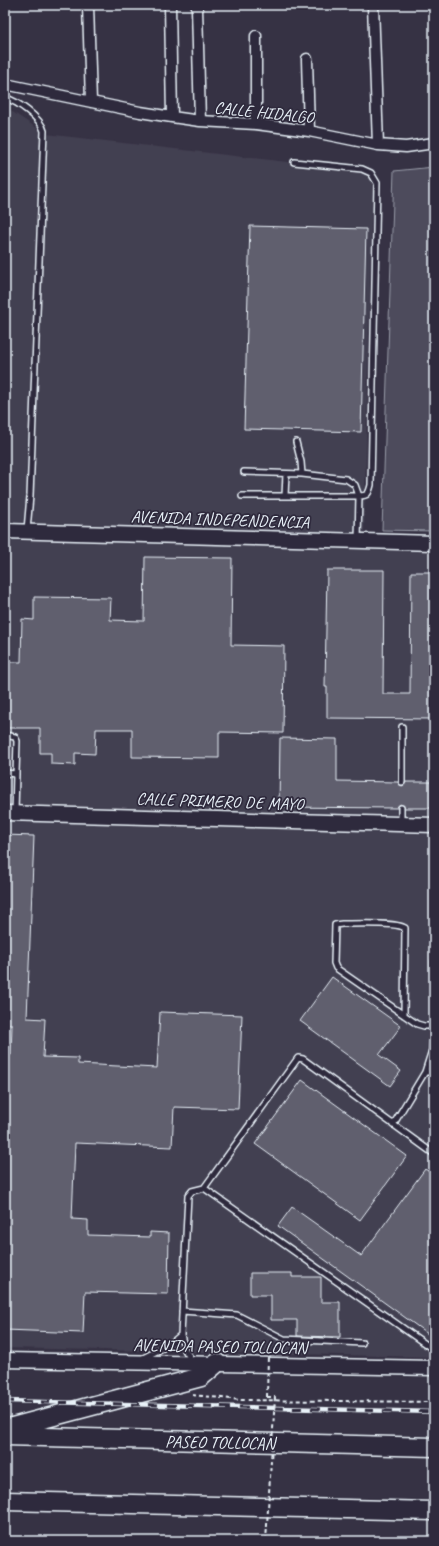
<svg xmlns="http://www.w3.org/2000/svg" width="439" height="1546" viewBox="0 0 439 1546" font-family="Caveat,sans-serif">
  <rect width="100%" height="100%" fill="#363244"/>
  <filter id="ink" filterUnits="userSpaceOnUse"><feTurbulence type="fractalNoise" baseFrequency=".025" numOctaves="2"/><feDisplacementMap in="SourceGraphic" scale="8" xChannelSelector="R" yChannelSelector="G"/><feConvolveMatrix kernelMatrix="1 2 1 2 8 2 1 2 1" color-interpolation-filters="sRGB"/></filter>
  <g filter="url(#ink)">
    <path fill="#433f51" d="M5,107l41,27 327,38 -9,367h70v818l-429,-9z"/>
    <path fill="#4d4b5c" stroke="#9a9eaa" d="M434,167v364l-52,-1 12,-359z"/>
    <path fill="#605e6e" stroke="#e8f1f8" d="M250,226l116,3 -5,203 -117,-3z
      M145,557l87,1 -1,87 53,1 -1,87 -64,-1v26l-87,-1v-28h-36l-1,25 -20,-1v12l-24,-1v-11h-11v-25h-35v-66h16l1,-43 12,1v-23l77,1 -1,22 34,1z
      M327,570h57l-1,124h27l1,-122h23v147l-107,-1v-31h-2z
      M280,738l57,1v42l61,1 1,2 3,2 2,-1 2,-3h28v26h-29l-4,-4 -2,1 -2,3 -118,-1z
      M5,835l29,1 -7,182 18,1 -2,38 35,1v6l79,4 3,-56 82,3 -4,94 -64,-2 -2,40 -97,-4 -3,76 16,1v15l62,2v-5l19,1 -1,61 -83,-2 -2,41 -78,-3v-275h6l1,-31h-7z
      M332,977l69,49 -22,29 22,16 -11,15 -90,-65z
      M302,1080l105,76 -47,64 -105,-76z
      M425,1169l9,6v151l-6,8 -150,-108 14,-19 69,49z
      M250,1273h42v4h29v25h19v35l-43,-1v-16h-26v-25h-21z"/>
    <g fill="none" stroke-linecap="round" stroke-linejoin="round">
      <defs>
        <path id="lane" d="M5,98c12,3 36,20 39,33l-14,365 -3,34
          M294,162l68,7 9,4 6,10 -6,302c-2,8 -3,11 -12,11l-4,-11 -9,-6 -44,-5 -1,-12 -5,-20
          M244,472l58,2
          M242,496h117l-1,44
          M285,496l1,-22
          M402,727v55
          M5,735l10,2 2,4 -1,33
          M5,773l11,1 -1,38
          M401,823v-15
          M434,962v58
          M404,1015l1,-87c-8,-6 -51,-4 -63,-4l-7,1 -1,38 2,5 81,56 7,2h10
          M425,1072h9
          M393,1125l32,-53 7,-22 2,-21
          M204,1188l230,162
          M182,1311l55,4 47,24 78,4
          M143,1358l26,-13 12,-10
          M193,1362l-8,-12 -4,-15 7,-139 4,-5 12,-3 94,-130 5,1 131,95"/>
        <path id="street" d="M88,5l3,97
          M170,5l2,112
          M373,5l5,140
          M197,8l3,113
          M256,36v88
          M307,59l2,72
          M5,84l135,28 32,5 28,4 56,3 53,7 69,14 28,2 28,-4"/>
        <path id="secondary" d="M5,531l429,12
          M5,813l429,12
          M5,1360l429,8"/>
        <path id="highway" d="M5,1429l196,-52 16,-14
          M5,1436l429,11
          M5,1501l429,10"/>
      </defs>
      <use href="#lane" stroke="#e8f1f8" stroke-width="8"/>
      <use href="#street" stroke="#e8f1f8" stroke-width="13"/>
      <use href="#secondary" stroke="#e8f1f8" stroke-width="17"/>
      <use href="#highway" stroke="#e8f1f8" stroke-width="21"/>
      <path stroke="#e8f1f8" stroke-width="2" stroke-dasharray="4 3" stroke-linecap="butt" d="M192,1395l49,5 193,2
        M267,1397h8"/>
      <use href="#lane" stroke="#2f2a3d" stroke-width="5"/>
      <use href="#street" stroke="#2f2a3d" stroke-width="10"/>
      <use href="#secondary" stroke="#2f2a3d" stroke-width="14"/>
      <use href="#highway" stroke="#2f2a3d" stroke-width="18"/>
      <defs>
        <path id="rail" d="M5,1401l429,11"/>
      </defs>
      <use href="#rail" stroke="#e8f1f8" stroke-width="4.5"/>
      <use href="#rail" stroke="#2f2a3d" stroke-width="3" stroke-dasharray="9" stroke-linecap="butt"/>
      <path stroke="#e8f1f8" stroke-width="2" stroke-dasharray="4 3" stroke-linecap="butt" d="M267,1397l1,-41
        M266,1541l9,-144"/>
    </g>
  </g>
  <g text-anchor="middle" stroke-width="3.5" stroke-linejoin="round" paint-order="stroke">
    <g font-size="17" fill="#e8f1f8" stroke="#2f2a3d">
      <text transform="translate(264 112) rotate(6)" y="6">CALLE HIDALGO</text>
      <text transform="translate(220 519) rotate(2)" y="6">AVENIDA INDEPENDENCIA</text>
      <text transform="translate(220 801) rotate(2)" y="6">CALLE PRIMERO DE MAYO</text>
      <text transform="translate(220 1346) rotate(1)" y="6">AVENIDA PASEO TOLLOCAN</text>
      <text transform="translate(220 1442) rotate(1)" y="6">PASEO TOLLOCAN</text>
    </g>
  </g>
  <rect width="439" height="1546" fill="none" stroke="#2f2a3d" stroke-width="20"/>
  <rect x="10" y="10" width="419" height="1526" fill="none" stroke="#e8f1f8" stroke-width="1.5" filter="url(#ink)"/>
</svg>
